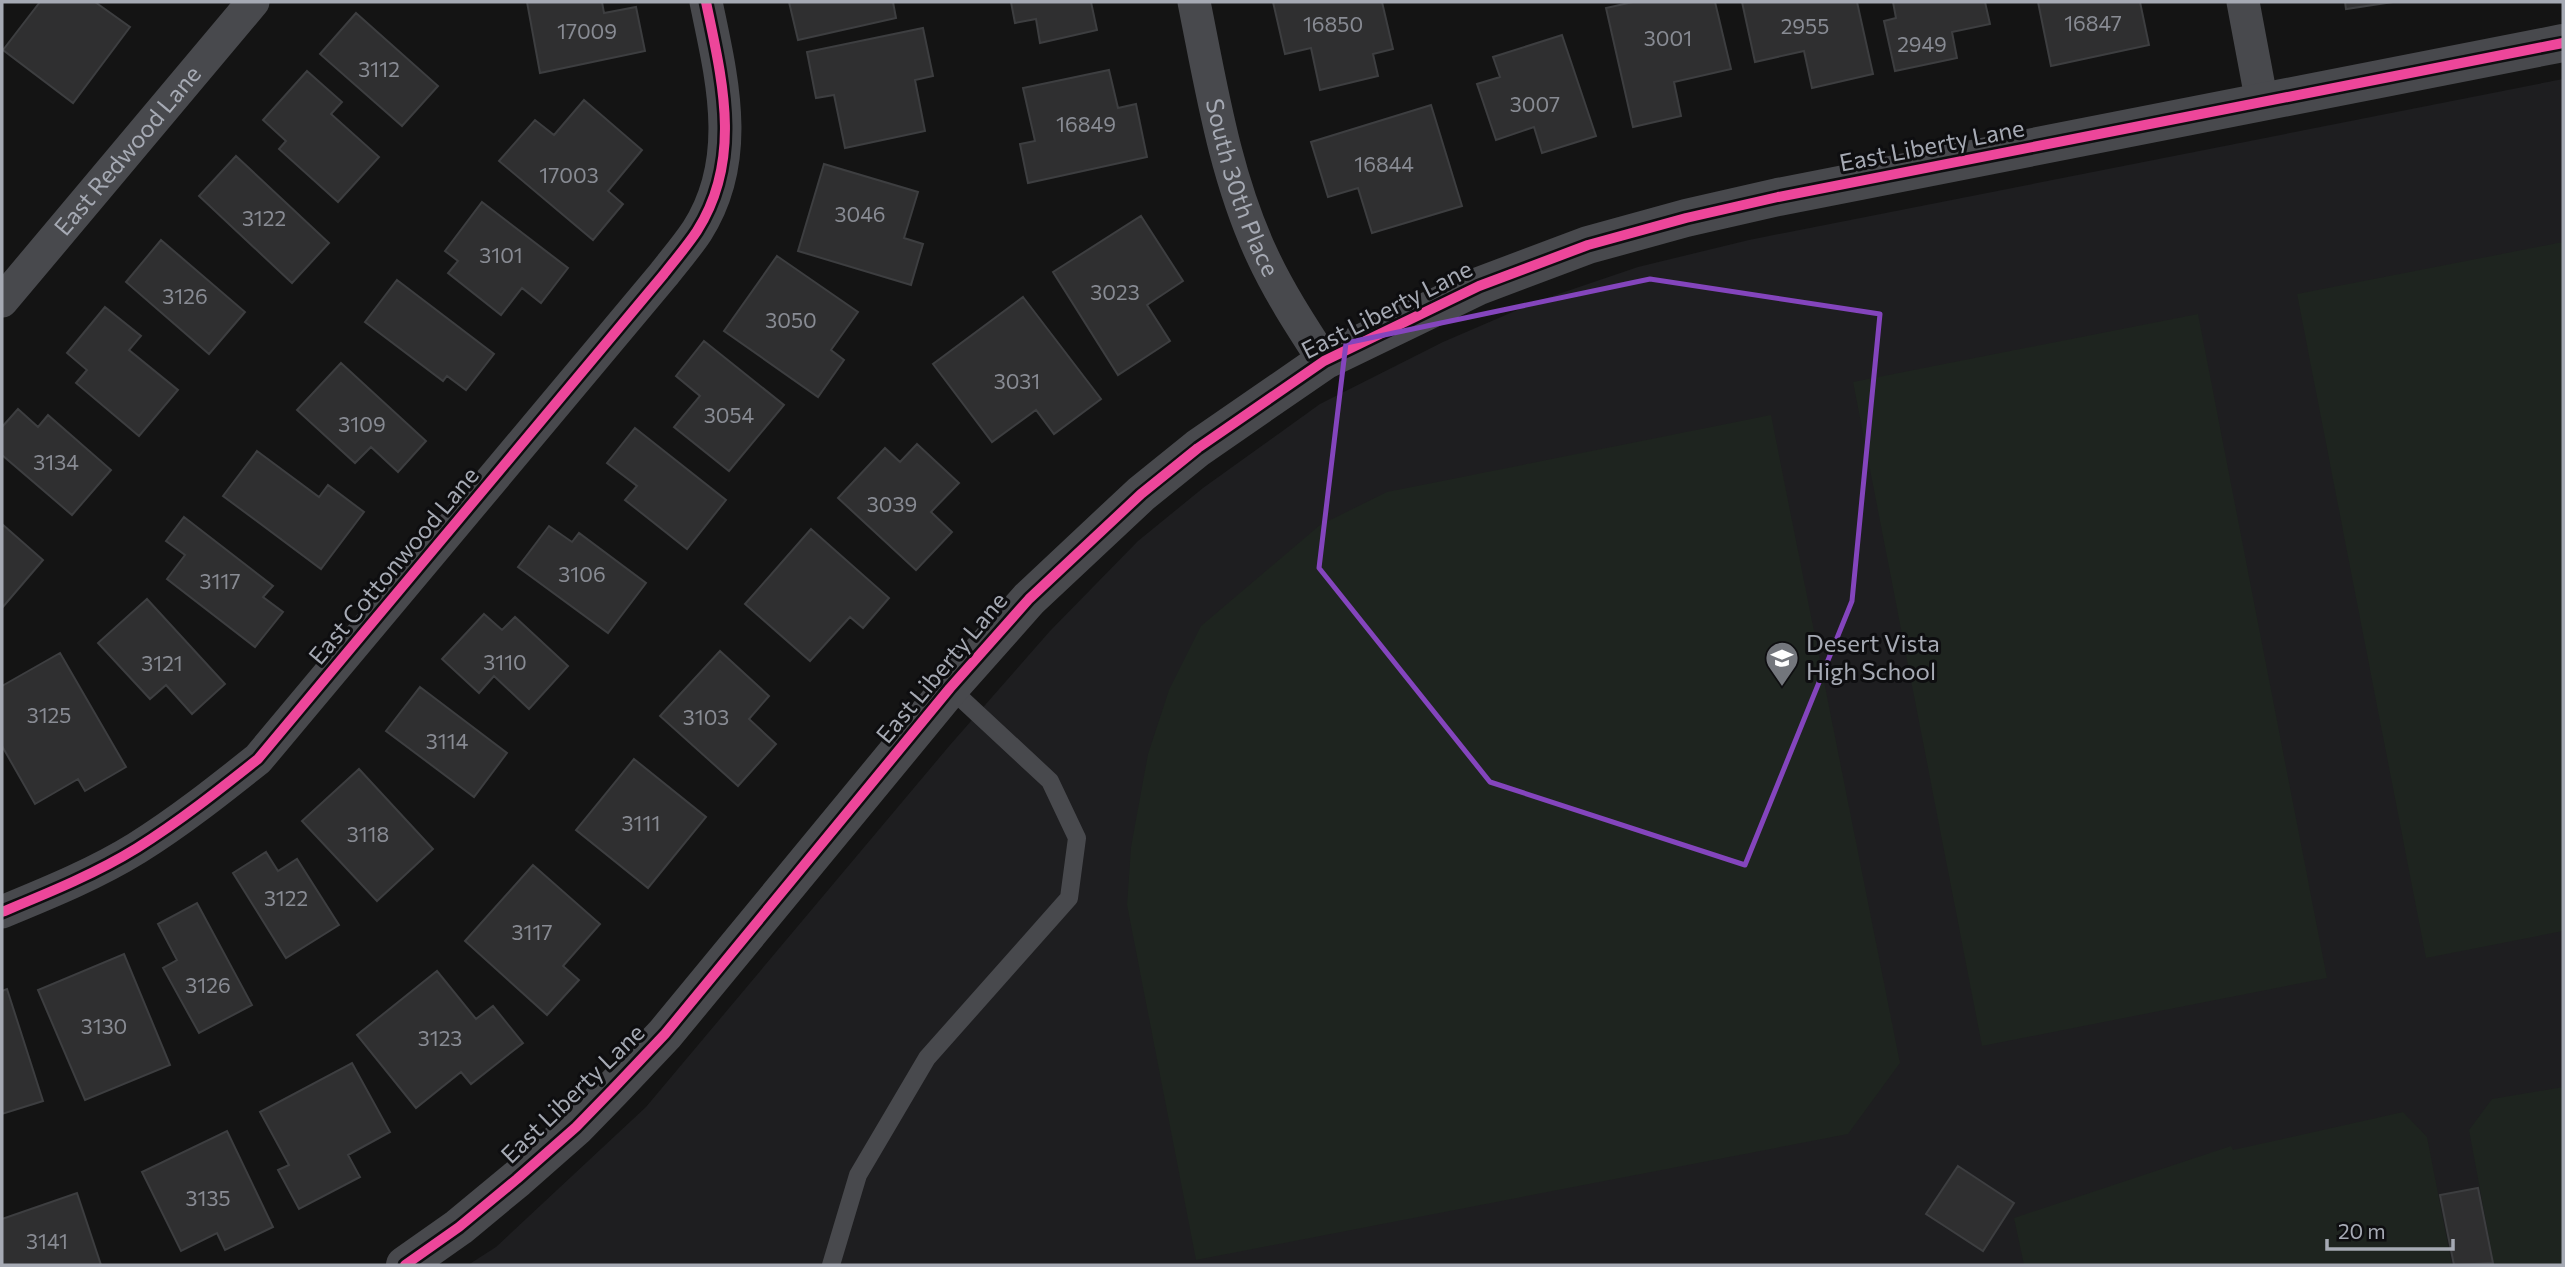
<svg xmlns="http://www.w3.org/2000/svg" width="2565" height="1267" viewBox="0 0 2565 1267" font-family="Commissioner,sans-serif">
  <rect width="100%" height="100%" fill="#141414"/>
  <path fill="#1e1e20" d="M2563,79v1186h-2095l28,-18 150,-140 304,-362 100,-114 88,-90 65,-53 117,-84 123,-62 95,-41 100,-34 111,-27z"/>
  <path fill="#1e241f" d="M2563,242v689l-137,27 -129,-664z
    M2198,314l129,664 -345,68 -129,-664z
    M1771,415l129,648 -52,71 -652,126 -69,-355 4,-58 17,-93 21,-64 32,-64 119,-101 67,-33z
    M2563,1087v178h-69l-25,-135 23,-31z
    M2403,1112l24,25 25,128h-428l-10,-47 217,-72 2,4z"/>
  <path fill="#2f2f30" stroke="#3d3e40" stroke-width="2" d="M40,2h55l35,25 -57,76 -70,-53z
    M527,2h75l2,11 32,-6 9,44 -105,22z
    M789,2h104l3,16 -98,22z
    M1011,2h80l6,28 -57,13 -4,-24 -21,4z
    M1273,2h109l11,47 -20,5 5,22 -58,14 -9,-42 -26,6z
    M1633,2h82l16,67 -57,13 7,34 -48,11 -27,-119z
    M1742,2h115l16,72 -61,14 -8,-37 -49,11z
    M1893,2h92l5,22 -38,8 5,26 -62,13 -11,-50 12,-3z
    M2038,2h102l9,43 -98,21z
    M2345,2h48l-47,7z
    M356,13l82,73 -36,40 -82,-72z
    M923,28l10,48 -18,4 10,51 -80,17 -11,-53 -18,3 -9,-46z
    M1562,35l34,101 -54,17 -8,-26 -38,13 -19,-56 23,-7 -7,-20z
    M1109,70l9,38 18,-4 11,53 -119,26 -8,-39 15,-3 -12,-53z
    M307,71l35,31 -11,12 48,43 -41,45 -59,-53 7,-8 -23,-21z
    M584,100l58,50 -34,41 15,13 -30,36 -94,-79 36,-41 19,15z
    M1431,105l31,101 -90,27 -14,-45 -30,9 -17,-55z
    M236,156l93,87 -37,40 -93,-87z
    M824,164l94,28 -14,46 19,6 -12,41 -113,-34z
    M482,202l86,66 -27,35 -19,-15 -21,27 -53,-42 10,-12 -13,-10z
    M1141,216l42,65 -36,24 23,36 -52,34 -65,-103z
    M161,240l84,72 -36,42 -83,-72z
    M777,256l81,56 -27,38 13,10 -26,37 -94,-66z
    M397,280l97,74 -28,36 -19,-14 -4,5 -78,-59z
    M1023,297l78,102 -47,35 -18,-24 -44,32 -59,-78z
    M105,307l36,29 -12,14 49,40 -39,46 -63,-53 11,-13 -20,-17z
    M704,341l80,64 -55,66 -55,-44 26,-31 -24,-20z
    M341,363l85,78 -28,31 -27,-25 -16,16 -58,-53z
    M18,409l20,18 10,-12 63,55 -39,45 -70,-60v-28z
    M635,428l91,72 -39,49 -62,-49 12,-14 -30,-23z
    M917,444l42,39 -28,29 21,20 -36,38 -78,-72 47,-50 15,14z
    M257,451l62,46 9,-12 36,27 -43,57 -98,-73z
    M184,517l89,69 -10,11 20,15 -28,35 -88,-68 18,-24 -19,-14z
    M2,524l41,36 -41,48z
    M549,526l23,16 7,-9 67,50 -38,50 -90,-66z
    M811,529l78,69 -26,30 -13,-11 -40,44 -65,-57z
    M147,599l78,85 -33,30 -26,-29 -16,14 -52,-56z
    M484,614l18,16 13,-13 53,49 -39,43 -35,-33 -15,17 -37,-34z
    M720,651l49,45 -20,23 27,25 -38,42 -78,-70z
    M60,653l66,114 -41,24 -7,-12 -43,25 -33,-58v-60z
    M420,687l87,66 -33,44 -88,-66z
    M634,759l72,58 -58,71 -72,-58z
    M359,769l74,80 -56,52 -75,-80z
    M266,852l12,19 19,-12 42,66 -53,33 -53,-85z
    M533,865l67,59 -37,42 16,14 -32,35 -82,-74z
    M197,903l55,102 -53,28 -36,-65 14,-8 -19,-36z
    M124,954l46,111 -85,35 -47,-110z
    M437,971l39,48 17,-13 30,37 -52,41 -10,-12 -45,36 -59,-73z
    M7,989l36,112 -41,13v-123z
    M352,1063l38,69 -42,23 12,22 -61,32 -21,-39 11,-5 -29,-53z
    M227,1131l46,96 -48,23 -8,-17 -36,18 -39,-79z
    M1958,1166l56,37 -31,48 -57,-37z
    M2478,1188l15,75 -39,2 -14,-70z
    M77,1193l24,72h-99v-46z"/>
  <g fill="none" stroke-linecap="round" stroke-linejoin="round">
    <path stroke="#48494d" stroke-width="18" d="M831,1265l27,-90 69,-117 142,-160 8,-60 -27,-57 -100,-93"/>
    <g stroke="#48494d" stroke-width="33">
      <path id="s1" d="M1194,2c17,84 31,174 68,253 17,37 40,72 62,106"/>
      <path d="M2243,2l19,101"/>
      <path id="s2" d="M2,301l251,-299"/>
      <path d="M2,912c46,-19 93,-38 135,-64 43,-27 82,-58 121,-89l406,-485c11,-14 23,-28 33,-43 46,-72 25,-152 9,-229"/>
    </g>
    <path stroke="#48494d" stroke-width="38" d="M405,1265l54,-38 58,-48 59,-52 36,-37 53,-56 285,-346 79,-89 112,-105 57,-46 126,-87 155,-75 109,-41 98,-27 92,-21 785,-154"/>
    <defs>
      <path id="cycleway" d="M2,912c46,-19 93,-38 135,-64 43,-27 82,-58 121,-89l406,-485c11,-14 23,-28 33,-43 46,-72 25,-152 9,-229
        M405,1265l54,-38 58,-48 59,-52 36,-37 53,-56 285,-346 79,-89 112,-105 57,-46 126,-87 155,-75 109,-41 98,-27 92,-21 785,-154"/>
    </defs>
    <use href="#cycleway" stroke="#0e0e10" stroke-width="15"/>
    <use href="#cycleway" stroke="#ed469a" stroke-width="10"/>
  </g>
  <path fill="none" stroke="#8445bd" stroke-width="5" stroke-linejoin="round" d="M1650,279l230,35 -28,287 -107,264 -255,-83 -171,-214 27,-225z"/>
  <defs>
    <symbol id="school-pin" viewBox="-11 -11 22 30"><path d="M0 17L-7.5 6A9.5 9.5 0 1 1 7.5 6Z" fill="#73767c" stroke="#0e0e10"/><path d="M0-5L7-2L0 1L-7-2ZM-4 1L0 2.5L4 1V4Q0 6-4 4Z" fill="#fff"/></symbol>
  </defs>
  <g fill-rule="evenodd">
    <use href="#school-pin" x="1763" y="639" width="38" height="52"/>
  </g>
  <g text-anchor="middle" stroke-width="6" stroke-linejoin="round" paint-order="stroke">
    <g font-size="21" fill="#888b93">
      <text x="2093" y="31">16847</text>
      <text x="1333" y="32">16850</text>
      <text x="1805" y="34">2955</text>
      <text x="587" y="39">17009</text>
      <text x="1668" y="46">3001</text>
      <text x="1922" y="52">2949</text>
      <text x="379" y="77">3112</text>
      <text x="1535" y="112">3007</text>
      <text x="1086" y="132">16849</text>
      <text x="1384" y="172">16844</text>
      <text x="569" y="183">17003</text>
      <text x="860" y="222">3046</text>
      <text x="264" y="226">3122</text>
      <text x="501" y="263">3101</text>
      <text x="1115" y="300">3023</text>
      <text x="185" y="304">3126</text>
      <text x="791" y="328">3050</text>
      <text x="1017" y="389">3031</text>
      <text x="729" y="423">3054</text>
      <text x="362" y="432">3109</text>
      <text x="56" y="470">3134</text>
      <text x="892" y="512">3039</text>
      <text x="582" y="582">3106</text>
      <text x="220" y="589">3117</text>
      <text x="505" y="670">3110</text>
      <text x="162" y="671">3121</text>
      <text x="49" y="723">3125</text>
      <text x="706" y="725">3103</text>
      <text x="447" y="749">3114</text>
      <text x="641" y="831">3111</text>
      <text x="368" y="842">3118</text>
      <text x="286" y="906">3122</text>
      <text x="532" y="940">3117</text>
      <text x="208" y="993">3126</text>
      <text x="104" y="1034">3130</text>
      <text x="440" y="1046">3123</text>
      <text x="208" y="1206">3135</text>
      <text x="47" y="1249">3141</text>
    </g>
    <g font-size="24" fill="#a6aab4" stroke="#0e0e10">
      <text transform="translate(1932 146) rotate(-11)" y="8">East Liberty Lane</text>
      <text dy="8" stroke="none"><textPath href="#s2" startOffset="196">East Redwood Lane</textPath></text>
      <text dy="8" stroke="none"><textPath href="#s1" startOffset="192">South 30th Place</textPath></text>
      <text transform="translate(1387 310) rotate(-27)" y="8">East Liberty Lane</text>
      <text transform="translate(394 566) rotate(-50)" y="8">East Cottonwood Lane</text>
      <text transform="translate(942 668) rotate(-50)" y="8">East Liberty Lane</text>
      <text transform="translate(573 1094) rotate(-44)" y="8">East Liberty Lane</text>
    </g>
    <g font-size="24" fill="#a6aab4" stroke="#0e0e10" text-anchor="start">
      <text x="1806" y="652">Desert Vista<tspan x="1806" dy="28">High School</tspan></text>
    </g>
  </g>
  <rect width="2565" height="1267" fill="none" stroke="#a6aab4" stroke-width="7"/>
  <path d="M2327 1239v10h126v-10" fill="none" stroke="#a6aab4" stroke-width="3.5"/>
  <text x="2338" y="1239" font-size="21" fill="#a6aab4" stroke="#0e0e10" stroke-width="5" paint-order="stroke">20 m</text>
</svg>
